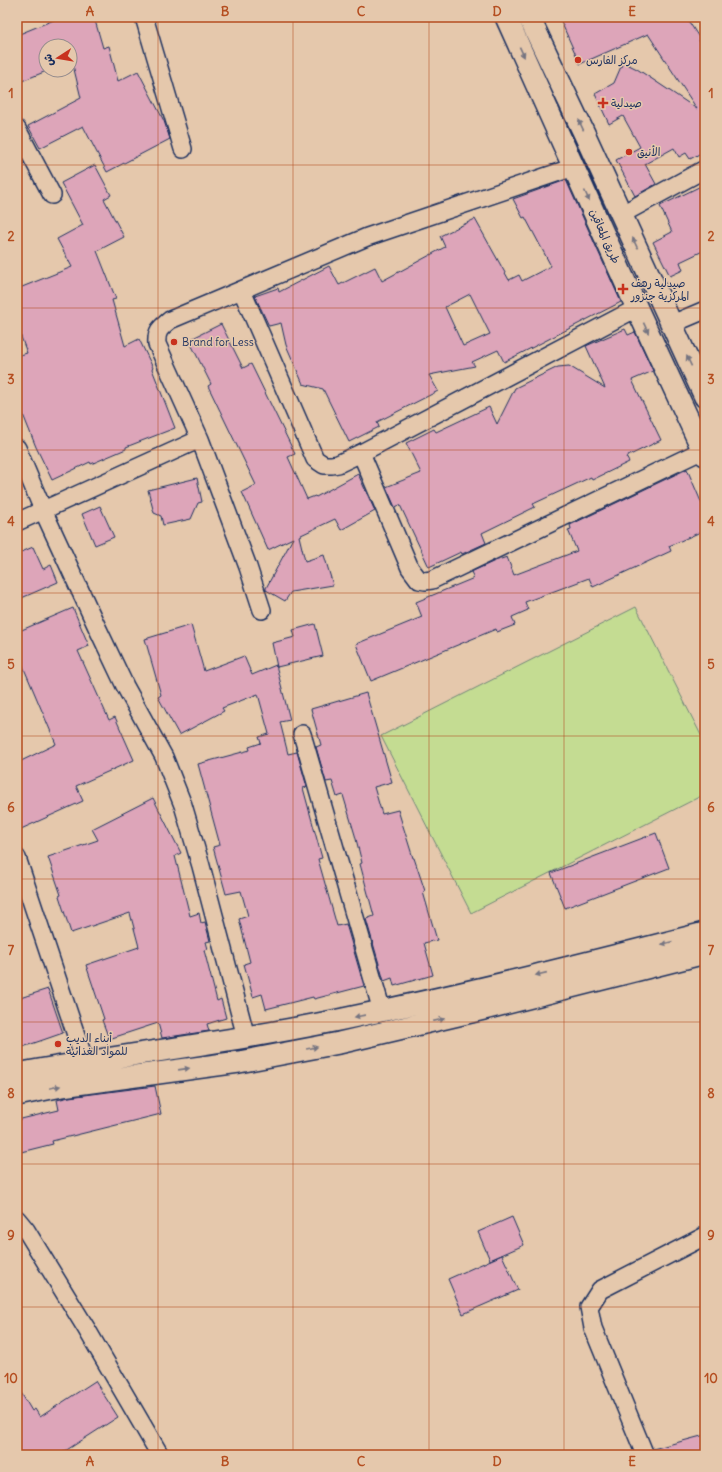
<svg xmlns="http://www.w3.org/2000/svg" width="722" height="1472" viewBox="0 0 722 1472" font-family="Delius,'Playpen Sans Arabic',sans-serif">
  <rect width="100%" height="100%" fill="#e5c8ac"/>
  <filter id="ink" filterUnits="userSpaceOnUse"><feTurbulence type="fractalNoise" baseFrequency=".025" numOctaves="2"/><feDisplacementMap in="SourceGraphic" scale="8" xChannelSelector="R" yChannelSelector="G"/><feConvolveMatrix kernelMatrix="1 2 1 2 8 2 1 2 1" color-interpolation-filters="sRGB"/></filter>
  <g filter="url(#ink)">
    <path fill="#c4dc92" stroke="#708678" d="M636,607l69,136v51l-234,119 -90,-177z"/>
    <path fill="#dda5b9" stroke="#1b2f5e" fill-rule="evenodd" d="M61,17h33l9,31 6,-2 9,35 20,-10 26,50 6,18 -63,33 -24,-46 -43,22 -12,-22 53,-28 -9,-37h-2v-15h-24v24h3l-32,13v-48z
      M559,17h127l14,22 -1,1 6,11v100l-15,8 -4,-6 -7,4 -5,-9 -29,16 11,20 -21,12 -19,-36 24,-13 -17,-31 -14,8 -14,-30 19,-11 9,-21 14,7 60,40 -49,-75 -68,30z
      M95,165l16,30 -7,4 20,38 -27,14 19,48 -4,1 13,46 14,-7 14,29 -1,1 23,59 -49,19v2l-35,15 -1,-2 -38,18 -16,-33 -14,-35 -5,2v-58l10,-3 -10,-27v-37l55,-22 -15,-28 26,-14 -22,-42z
      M566,180l55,122 -117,60 -6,-12 -26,12 3,4 -46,9 9,16 -61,31 2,5 -30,15 -26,-53 -20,-5 -17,-39 -5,-22 -12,3 -14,-30 23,-8 1,4 50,-26 10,19 36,-18 7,14 63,-34 -5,-11 35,-17 34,61 10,-5 3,6 29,-15 -26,-49 -2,1 -10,-19zM470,294l20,40 -27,12 -18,-39z
      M705,184v66l-25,12 3,8 -13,6 -17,-34 19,-10 -12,-26z
      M221,324l22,44 8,-4 44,90 -7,3 19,42 8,-3 1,1 42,-23 17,37 -34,19 -6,-11 -36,17 6,25 19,-6 9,30 -42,7 -6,9 -19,-11v-2l27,-50 -25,12 -26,-58 14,-7 -48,-99 3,-2 -22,-44z
      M625,329l3,6 7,-3 18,39 -21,9 29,60 -35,17 3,5 -37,18 -1,-3 -58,27 2,3 -53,26 4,10 -24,11 -1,-2 -32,15 -29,-62 -5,2 -9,-20 35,-14 -15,-30 28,-14 2,3 53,-25 8,17 18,-36 43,-21 11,-1 36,22 -19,-42z
      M687,469l18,42v19l-36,16 2,5 -78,36 -4,-9 -64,24 3,8 -16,7 3,8 -18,7 -1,-3 -125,52 -15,-37 66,-27 -6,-15 58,-24 -3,-6 24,-11 12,-4 7,18 63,-24 -9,-21 3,-1 -1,-4z
      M197,478l5,24 -4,1 -7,16 -28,6 -2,-9 -7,-3 -6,-23z
      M100,506l14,31 -19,8 -13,-31z
      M33,547l10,22 8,-4 7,17 -41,18v-46z
      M73,608l16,38 -11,5 31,69 6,-3 19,43 -58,26 7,15 -62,28 -4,-9v-57l39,-19 -39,-92v-20z
      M315,624l8,32 -46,11 -5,-24 23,-6 -2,-7z
      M191,625l13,46 40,-15 8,19 24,-10 14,55 -10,2 8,32 9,-2 10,35 -4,1 19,70 -4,1 19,67 9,-2 18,62 -50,13 -1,-2 -47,12 -4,-15 -9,3 -9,-33 6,-2 -11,-43 9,-3 -7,-25 -15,3 -13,-47 7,-2 -22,-81 52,-14 -1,-3 12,-4 -2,-6 10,-3 -11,-40 -36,14 2,3 -45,24 -21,-38 3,-2 -16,-56z
      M366,693l26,89 -18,5 8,27 16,-4 15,48h1l11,33 -2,1 14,48 -13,3 9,32 -39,11 -2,-8 -8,3 -18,-62 8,-3 -14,-52 2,-1 -7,-28 -12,-40 -6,2 -5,-16 -6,1 -10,-35 5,-2 -10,-36z
      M153,798l28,55 -6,3 15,60 9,-3 2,10 4,-1 5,19 -4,1 2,7 -4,1 13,51 4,-2 5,19 -19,6 2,7 -47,7 -4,-15 -49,16 -7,-19 2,-1 -18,-54 53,-18 -9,-34 -59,20 -12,-37 2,-1 -13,-38 50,-17 -6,-11z
      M656,833l13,35 -104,40 -14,-35z
      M48,989l15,44 -46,16v-50z
      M155,1086l6,28 -109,27 1,3 -36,9v-33l42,-10 -2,-10 12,-3z
      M512,1217l12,28 -34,15 -12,-28z
      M502,1255l16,35 -55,24 -15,-35z
      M95,1381l23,36 -59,38h-42v-69l15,25 3,-2 5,8z
      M705,1435v20h-50l-2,-6z"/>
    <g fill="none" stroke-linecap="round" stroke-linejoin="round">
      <defs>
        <path id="minor" d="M144,17l39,132
          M17,129l35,66
          M622,214l83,-45
          M242,291l73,168 9,6h8l6,-1 23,-11 276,-145
          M672,324l33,-14
          M200,439l48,128 14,43
          M17,448l26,62 53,115 29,61 39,71 19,48 18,61 45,171
          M361,453l49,115 9,12 6,1 7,-1 271,-130
          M17,522l183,-83 -43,-95c-1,-13 3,-16 13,-24l197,-83 207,-70
          M302,734l80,277
          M17,858l68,204
          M17,1219l9,11 60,98 74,127
          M645,1455l-52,-127 -4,-21 11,-17 105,-54"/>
        <path id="tertiary" d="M506,17l134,298 65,140
          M529,17l55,116 121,264
          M17,1074c115,-21 231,-34 345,-59 115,-24 229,-53 343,-82
          M17,1095l45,-9 177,-24 100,-19 149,-35 217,-55"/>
      </defs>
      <use href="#minor" stroke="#1b2f5e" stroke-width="20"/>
      <use href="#tertiary" stroke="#1b2f5e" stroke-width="24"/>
      <use href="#minor" stroke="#e5c8ac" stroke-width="17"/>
      <use href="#tertiary" stroke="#e5c8ac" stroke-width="21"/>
    </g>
    <defs><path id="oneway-solid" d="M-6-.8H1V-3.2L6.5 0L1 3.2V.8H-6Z"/></defs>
    <g fill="#767481">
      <use href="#oneway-solid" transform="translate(522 52) rotate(65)"/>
      <use href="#oneway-solid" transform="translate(581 125) rotate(-115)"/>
      <use href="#oneway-solid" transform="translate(587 196) rotate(66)"/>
      <use href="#oneway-solid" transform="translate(635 243) rotate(-115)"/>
      <use href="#oneway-solid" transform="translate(646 328) rotate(65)"/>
      <use href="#oneway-solid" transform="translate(689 361) rotate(-115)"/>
      <use href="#oneway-solid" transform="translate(667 943) rotate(166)"/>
      <use href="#oneway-solid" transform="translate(541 974) rotate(167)"/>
      <use href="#oneway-solid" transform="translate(360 1016) rotate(169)"/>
      <use href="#oneway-solid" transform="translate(439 1020) rotate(-13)"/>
      <use href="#oneway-solid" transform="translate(312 1048) rotate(-10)"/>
      <use href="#oneway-solid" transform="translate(184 1069) rotate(-8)"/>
      <use href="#oneway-solid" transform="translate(55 1087) rotate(-12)"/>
    </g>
  </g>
  <path fill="none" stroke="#b54e20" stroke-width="1" stroke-opacity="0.55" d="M158,17v1438M293,17v1438M429,17v1438M564,17v1438M17,165h688M17,308h688M17,450h688M17,593h688M17,736h688M17,879h688M17,1022h688M17,1164h688M17,1307h688"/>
  <g fill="#c8321e" stroke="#e5c8ac" stroke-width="1.5">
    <circle cx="578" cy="60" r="4"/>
    <path d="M601 97h4v4h4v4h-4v4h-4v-4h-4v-4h4z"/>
    <circle cx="629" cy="152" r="4"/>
    <path d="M621 283h4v4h4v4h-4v4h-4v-4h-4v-4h4z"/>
    <circle cx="174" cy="342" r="4"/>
    <circle cx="58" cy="1044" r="4"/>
  </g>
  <g text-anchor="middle" stroke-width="3" stroke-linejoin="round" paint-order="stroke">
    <g font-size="11" fill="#1b2f5e" stroke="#e5c8ac" text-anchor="start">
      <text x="586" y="64">مركز الفارس</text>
      <text x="611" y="107">صيدلية</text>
      <text x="637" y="156">الأنيق</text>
      <text x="631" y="287">صيدلية رهف<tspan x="631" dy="13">المركزية جنزور</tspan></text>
      <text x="182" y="346">Brand for Less</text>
      <text x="66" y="1042">أبناء الديب<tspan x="66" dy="13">للمواد الغذائية</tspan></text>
    </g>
    <g font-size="11" fill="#1b2f5e" stroke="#e5c8ac">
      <text transform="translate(605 236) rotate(66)" y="4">طريق المعاقين</text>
    </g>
  </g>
  <rect width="722" height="1472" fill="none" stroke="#e5c8ac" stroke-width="44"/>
  <g transform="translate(58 58) rotate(258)"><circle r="19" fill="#e5c8ac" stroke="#948b8d"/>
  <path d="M0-3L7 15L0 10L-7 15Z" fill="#c8321e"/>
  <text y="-6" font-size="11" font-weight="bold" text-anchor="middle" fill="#1b2f5e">ش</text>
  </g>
  <rect x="22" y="22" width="678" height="1428" fill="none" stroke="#b54e20" stroke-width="1.5"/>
  <g font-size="13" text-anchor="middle" font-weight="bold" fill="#b54e20">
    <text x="90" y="16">A</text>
    <text x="225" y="16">B</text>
    <text x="361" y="16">C</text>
    <text x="497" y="16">D</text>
    <text x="632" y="16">E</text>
    <text x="11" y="98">1</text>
    <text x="711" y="98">1</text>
    <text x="11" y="241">2</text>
    <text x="711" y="241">2</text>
    <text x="11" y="384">3</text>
    <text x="711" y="384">3</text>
    <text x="11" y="526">4</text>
    <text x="711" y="526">4</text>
    <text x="11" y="669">5</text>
    <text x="711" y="669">5</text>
    <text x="11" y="812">6</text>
    <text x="711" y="812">6</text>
    <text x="11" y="955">7</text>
    <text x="711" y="955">7</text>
    <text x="11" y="1098">8</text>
    <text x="711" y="1098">8</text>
    <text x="11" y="1240">9</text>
    <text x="711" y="1240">9</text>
    <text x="11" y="1383">10</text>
    <text x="711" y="1383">10</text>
    <text x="90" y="1466">A</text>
    <text x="225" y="1466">B</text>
    <text x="361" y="1466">C</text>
    <text x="497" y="1466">D</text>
    <text x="632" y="1466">E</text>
  </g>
</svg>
